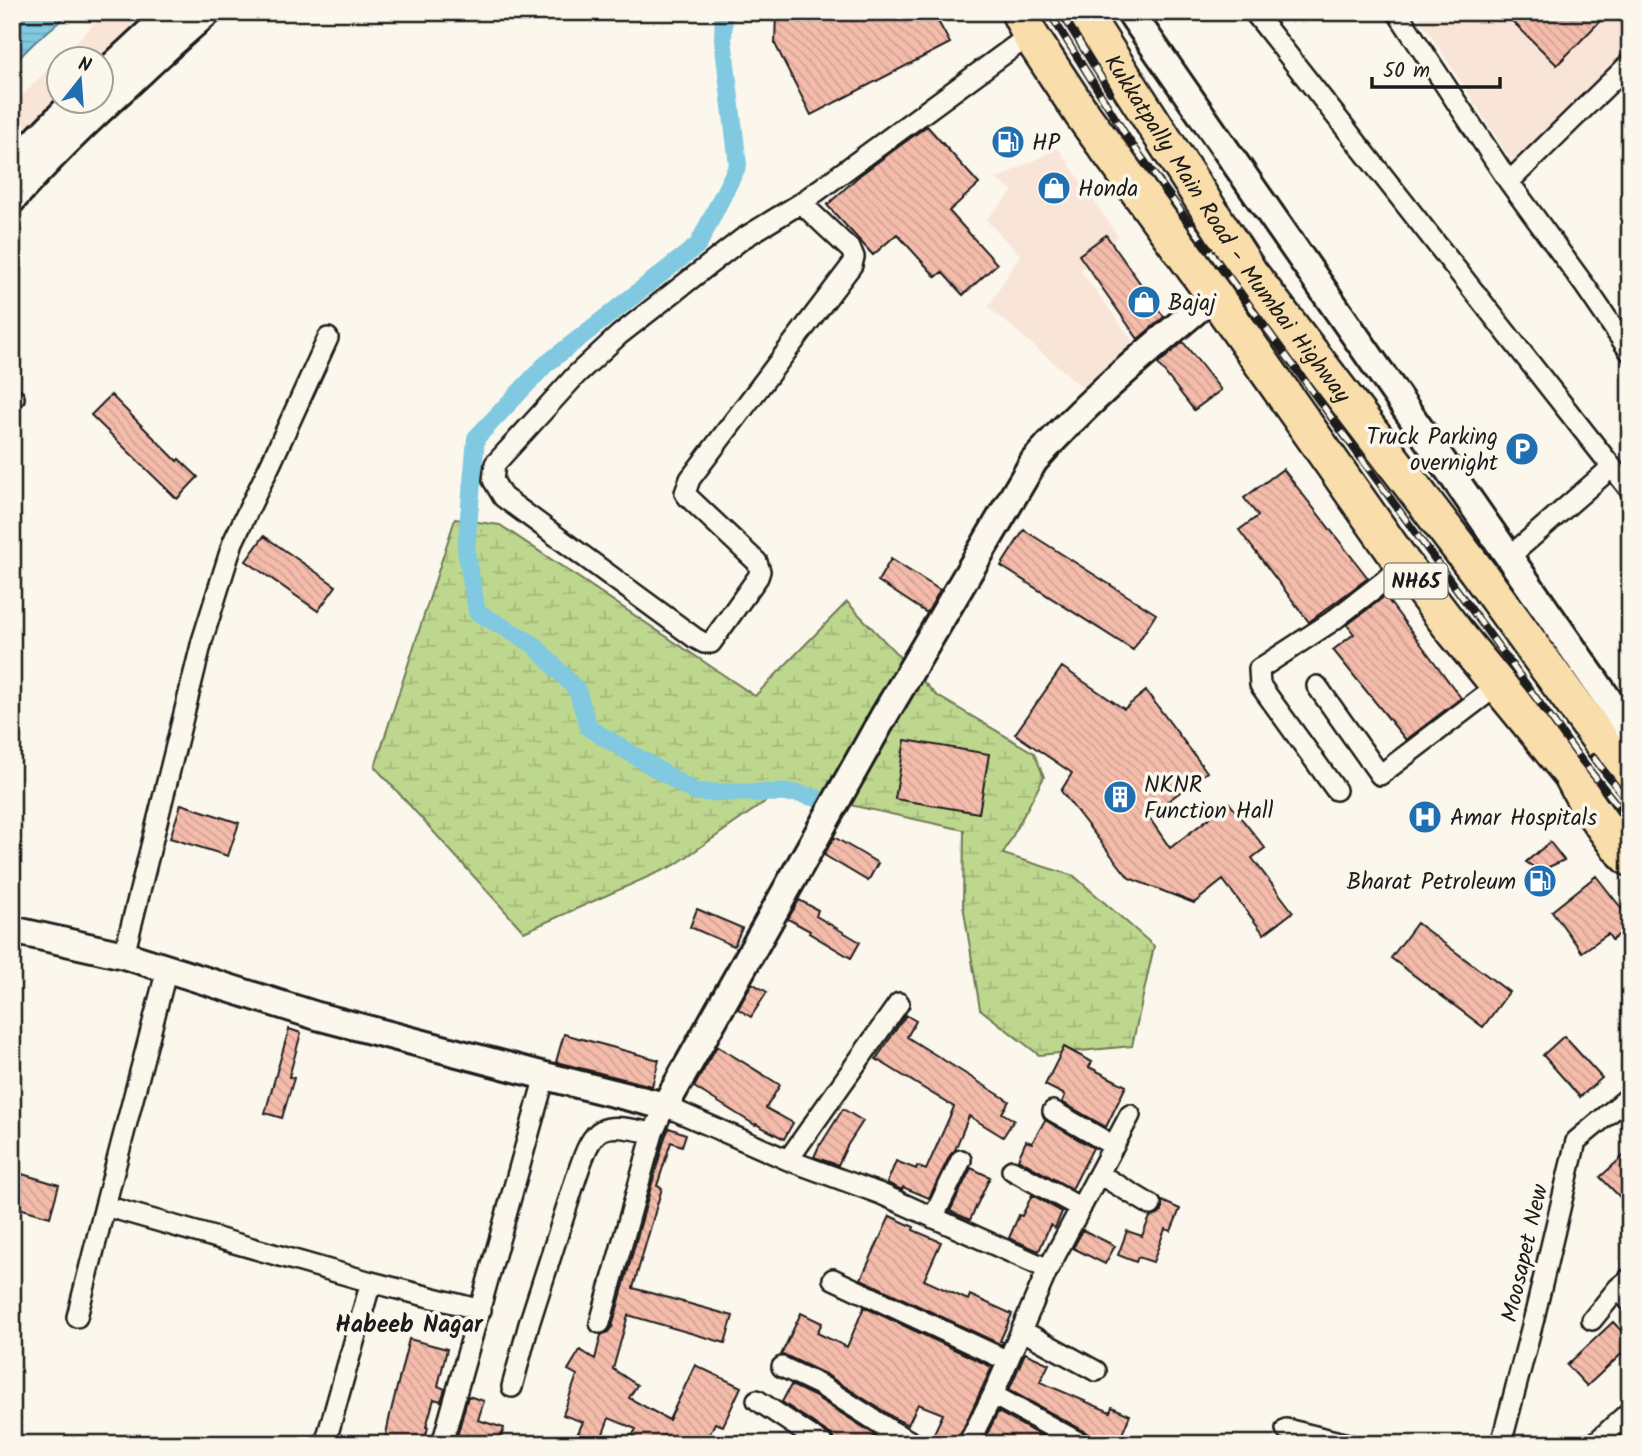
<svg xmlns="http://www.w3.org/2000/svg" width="1642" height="1456" viewBox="0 0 1642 1456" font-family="Kalam,sans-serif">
  <defs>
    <pattern id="wetland-marsh" width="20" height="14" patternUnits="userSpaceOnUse" patternTransform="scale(1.75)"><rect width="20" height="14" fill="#bed78e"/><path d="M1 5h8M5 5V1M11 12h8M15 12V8" fill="none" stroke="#a3b87a"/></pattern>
    <pattern id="water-rules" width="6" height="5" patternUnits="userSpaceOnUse" patternTransform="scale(1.75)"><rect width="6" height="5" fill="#80c9e0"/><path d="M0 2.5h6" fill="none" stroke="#6eacc0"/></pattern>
    <pattern id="building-back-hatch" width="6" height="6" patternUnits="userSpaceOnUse" patternTransform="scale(1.75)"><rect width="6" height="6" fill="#f5bcab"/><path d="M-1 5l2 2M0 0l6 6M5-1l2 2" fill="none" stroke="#d1a193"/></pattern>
  </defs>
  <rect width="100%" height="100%" fill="#fbf7ec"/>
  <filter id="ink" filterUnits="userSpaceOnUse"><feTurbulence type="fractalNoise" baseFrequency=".0143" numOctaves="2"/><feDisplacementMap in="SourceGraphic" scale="14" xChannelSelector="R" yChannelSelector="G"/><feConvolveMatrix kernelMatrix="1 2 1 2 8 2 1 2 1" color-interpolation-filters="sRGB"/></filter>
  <g filter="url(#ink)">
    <path fill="#f9e5d8" d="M106,12h57l-61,48h-42v42l-48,54v-51z
      M1416,12h214v37l-116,116z
      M1058,148l60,88 -38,34 59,79 -50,45 -22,-20 -79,-67 32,-52 -34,-35 27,-29 -17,-12z"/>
    <path fill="url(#wetland-marsh)" stroke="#6d7a55" stroke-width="2" d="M455,519l45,6 255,171 92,-94 89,93 98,58 10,24 -41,77 71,22 80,70 -22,100 -93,9 -59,-46 -17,-104 1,-75 -182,-40 -107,75 -151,67 -149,-165z"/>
    <path fill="url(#water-rules)" stroke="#588492" stroke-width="2" d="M12,12h59l-36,30 -23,23z"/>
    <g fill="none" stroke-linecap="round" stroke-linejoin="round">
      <path stroke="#80c9e0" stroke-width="18" d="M724,12l-1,27 15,126 -40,80 -153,120 -69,73 -10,112 11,62 56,32 44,46 12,38 106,64 101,1 21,5"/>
    </g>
    <path fill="url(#building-back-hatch)" stroke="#1c1c1c" stroke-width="2" d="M776,12h157l17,31 -139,72 -36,-71z
      M1503,12h106l-52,53z
      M927,126l52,58 -30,27 48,53 -34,31 -21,-23 -6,5 -39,-43 -24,21 -46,-50 33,-30z
      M1106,235l58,82 -26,22 -59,-84z
      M1183,342l38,48 -27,20 -36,-46z
      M111,395l66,66 2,-2 19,18 -21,22 -86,-84z
      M1283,469l85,109 -59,44 -70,-92 19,-14 -14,-18z
      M1024,530l132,84 -23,36 -132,-84z
      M264,536l72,50 -18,25 -72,-50z
      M891,559l49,31 -13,23 -49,-32z
      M1385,596l76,102 -55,42 -73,-90 21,-16 -7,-9z
      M1062,667l62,42 22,-18 61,81 -59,44 22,32 59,-45 36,45 -13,10 41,54 -29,22 -41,-54 -29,23 -65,-25 -68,-87 11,-18 -57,-39z
      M905,740l84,14 -10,59 -84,-14z
      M181,804l58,19 -11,33 -58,-18z
      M834,837l44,26 -10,18 -44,-26z
      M1550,842l14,18 -24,11 -14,-9z
      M1596,876l34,43v7l-18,14 -4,-6 -26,18 -30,-41z
      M799,900l19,10 -2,6 44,26 -9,16 -42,-25 1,-2 -22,-12z
      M697,909l45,19 -8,18 -44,-19z
      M1417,923l92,69 -26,35 -92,-69z
      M752,983l15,9 -16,25 -13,-8z
      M906,1015l10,6 -9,16 102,64 -7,12 12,7 -11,17 -34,-21 -14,34 -5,5 -21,43 -26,-11 -1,3 -15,-7 9,-22 20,8 1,-3 9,4 28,-63 -78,-48z
      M289,1029l12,4 -12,44 5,1 -12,40 -17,-5z
      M564,1034l95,26 -7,26 -96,-24z
      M1564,1036l38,42 -22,19 -37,-42z
      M717,1046l63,39 -14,23 27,15 -9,16 -28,-15 -1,1 -61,-38z
      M1064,1047l28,15 -3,5 37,19 -20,41 -44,-25 3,-7 -20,-10z
      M843,1109l20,12 -16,25 -9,19 -24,-8 6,-13h1z
      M1045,1120l48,28 -21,41 -54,-30 8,-18 6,2z
      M669,1128l17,6 -4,12 -11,-4 -14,44 5,2 -29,100 100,28 -8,27 -97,-28 -15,54 24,16 -8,13 40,22 26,-55 46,22 -18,39 -8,-3 -10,21h-8l-13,-7 -4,6 -16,-8 -4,9h-16l-13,-6 5,-9 -27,-11 -9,24 -22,-9 5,-11 -20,-7 14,-40 -9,-5 12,-20 15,9 6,-24 7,-3 4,-5 53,-190z
      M1630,1150v57l-30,-30z
      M971,1168l19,9 -20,43 -20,-9z
      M12,1171l47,14 -9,32 -38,-11z
      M1032,1195l30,17 -7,16 -5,-3 -11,26 -30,-13 10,-23 3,1z
      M1162,1201l18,8 -9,22 -6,-2 -12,33 -15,-5 -2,5 -18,-7 9,-24 15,5 8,-19 8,-2 4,-4z
      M890,1216l24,11 -1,3 28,12 -17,38 44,20 2,-5 42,19 -12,27 3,1 -1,3 -141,-66z
      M1083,1230l32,16 -10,18 -32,-16z
      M864,1307l128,60 -36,77h-27l14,-30 -25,-10 -10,21 -12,-6 -71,-45 -38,-18 -6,-1 20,-42 21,10 -5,10 30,14z
      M1613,1322l17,18v6l-43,40 -20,-21z
      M409,1339l38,10 -9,37 7,3 -4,12 -7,-2 -8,28h2l-4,17h-40l6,-29z
      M1025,1353l24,11 -9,18 70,30 2,-5 18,8 -12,29h-24l-1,-6 -5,-5 -79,-43z
      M791,1385l23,11 60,38 -3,10h-36l-1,-6 -4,-4 -48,-32z
      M468,1396l16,5 -6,19 26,8 -5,16h-44z
      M998,1412l58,32h-74z"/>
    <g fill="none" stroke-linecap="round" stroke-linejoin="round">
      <defs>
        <path id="street" d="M1254,12l376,478
          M1397,12l112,170
          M1630,63l-121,119 76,104 45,66
          M801,203l50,47 3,7 -2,8 -162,214 -5,14 3,4 69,65 3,9 -2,6 -47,66h-7l-9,-5 -192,-141 -10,-17 2,-16 82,-90 42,-39 123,-96 59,-36 229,-168
          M12,398h2
          M1509,557l103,-90
          M1317,686l63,89 118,-90
          M1336,790l-76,-105 -1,-16 72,-47 53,-41 19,-17
          M124,955l78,-314 31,-99 38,-79 57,-125
          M167,969l-62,237 266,76 110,28
          M1053,1111l61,35
          M788,1160l111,-157
          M1012,1170l69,38
          M1099,1174l52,31
          M933,1218l28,-58
          M1630,1278l-12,10 12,14
          M833,1279l175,82
          M77,1317l28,-111
          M1592,1320l26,-32
          M600,1323l53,-190 12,-27 123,54 93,34 167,75
          M1021,1330l75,41
          M782,1367l38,18 70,45
          M512,1387l17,-63 48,-149c18,-54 24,-52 76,-42
          M993,1395l89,49
          M757,1400l66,44
          M1286,1429l62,15
          M325,1444l46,-162
          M442,1444l103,-368
          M883,1444l7,-14 25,14
          M968,1444l25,-49 55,-126 82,-154
          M1501,1444l33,-126 42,-177 54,-45
          M1594,1444l36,-33"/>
        <path id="secondary" d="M1130,12l500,719
          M102,76l69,-64
          M12,165l62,-63
          M12,200c36,-41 75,-79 115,-115 27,-25 53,-50 81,-73
          M12,930l112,25 193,61 228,60 120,30 219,-390 150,-255c54,-62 118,-113 180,-166"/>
        <g id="highway">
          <path d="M1019,12l11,23 52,79 132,181 189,269 52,68 116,142 15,28 31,43 13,13"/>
          <path id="s1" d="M1082,12l167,260 228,299 131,180 22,26"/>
        </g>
      </defs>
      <use href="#street" stroke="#1c1c1c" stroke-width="24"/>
      <use href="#secondary" stroke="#1c1c1c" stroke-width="32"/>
      <use href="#highway" stroke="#1c1c1c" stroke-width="40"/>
      <use href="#street" stroke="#fbf7ec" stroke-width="19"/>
      <use href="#secondary" stroke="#fbf7ec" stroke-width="26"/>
      <use href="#highway" stroke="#f9deab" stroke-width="35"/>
      <defs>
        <path id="rail" d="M1049,12l80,128 450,617 51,64
          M1061,12l49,80
          M1593,757l37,47"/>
      </defs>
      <use href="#rail" stroke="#1c1c1c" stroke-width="8"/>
      <use href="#rail" stroke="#fbf7ec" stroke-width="5" stroke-dasharray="16" stroke-linecap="butt"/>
    </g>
  </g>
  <defs>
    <symbol id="fuel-disc" viewBox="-11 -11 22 22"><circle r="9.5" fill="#1f6fb2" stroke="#fbf7ec"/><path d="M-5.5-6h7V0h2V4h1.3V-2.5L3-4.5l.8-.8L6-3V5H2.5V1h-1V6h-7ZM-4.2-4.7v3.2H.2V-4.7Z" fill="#fff"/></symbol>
    <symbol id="shop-disc" viewBox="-11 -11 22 22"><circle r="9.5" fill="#1f6fb2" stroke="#fbf7ec"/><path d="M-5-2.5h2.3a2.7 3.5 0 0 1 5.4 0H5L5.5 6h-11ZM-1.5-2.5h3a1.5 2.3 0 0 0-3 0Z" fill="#fff"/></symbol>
    <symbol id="parking-disc" viewBox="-11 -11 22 22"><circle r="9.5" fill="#1f6fb2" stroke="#fbf7ec"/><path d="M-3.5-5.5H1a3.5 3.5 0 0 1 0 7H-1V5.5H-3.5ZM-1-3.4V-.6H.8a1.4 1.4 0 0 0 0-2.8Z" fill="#fff"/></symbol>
    <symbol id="building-disc" viewBox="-11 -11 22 22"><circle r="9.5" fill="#1f6fb2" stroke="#fbf7ec"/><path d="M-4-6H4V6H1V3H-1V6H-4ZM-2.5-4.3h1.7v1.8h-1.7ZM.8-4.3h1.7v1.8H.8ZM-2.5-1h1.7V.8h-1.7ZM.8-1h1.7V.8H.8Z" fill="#fff"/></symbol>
    <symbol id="hospital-disc" viewBox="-11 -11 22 22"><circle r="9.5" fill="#1f6fb2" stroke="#fbf7ec"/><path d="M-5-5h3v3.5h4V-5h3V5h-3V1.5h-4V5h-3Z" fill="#fff"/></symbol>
  </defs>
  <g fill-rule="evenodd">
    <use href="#fuel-disc" x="989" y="123" width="38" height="38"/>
    <use href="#shop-disc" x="1035" y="169" width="38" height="38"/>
    <use href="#shop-disc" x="1125" y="283" width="38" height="38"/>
    <use href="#parking-disc" x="1503" y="430" width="38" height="38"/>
    <use href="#building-disc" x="1101" y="778" width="38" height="38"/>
    <use href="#hospital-disc" x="1406" y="798" width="38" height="38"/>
    <use href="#fuel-disc" x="1521" y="862" width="38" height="38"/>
  </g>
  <g text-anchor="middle" stroke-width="7" stroke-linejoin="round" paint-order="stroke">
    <rect fill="#fbf7ec" stroke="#5f5e5a" stroke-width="2" x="1384.5" y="563.5" width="63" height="35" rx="5"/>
    <g font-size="21" font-weight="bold" fill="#1c1c1c">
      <text x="1416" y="588">NH65</text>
    </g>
    <g font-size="23" fill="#1c1c1c" stroke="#fbf7ec" text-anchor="start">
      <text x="1032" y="150">HP</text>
      <text x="1078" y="196">Honda</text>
      <text x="1168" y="310">Bajaj</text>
      <text x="1498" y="444" text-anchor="end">Truck Parking<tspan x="1498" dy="26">overnight</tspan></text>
      <text x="1144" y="792">NKNR<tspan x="1144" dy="26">Function Hall</tspan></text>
      <text x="1450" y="825">Amar Hospitals</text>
      <text x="1516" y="889" text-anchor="end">Bharat Petroleum</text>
    </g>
    <g font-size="23" fill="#1c1c1c" stroke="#fbf7ec">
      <text dy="8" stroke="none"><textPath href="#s1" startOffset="261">Kukkatpally Main Road - Mumbai Highway</textPath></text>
      <text transform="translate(1524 1253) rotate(-77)" y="8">Moosapet New</text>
    </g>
    <g font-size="24" font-weight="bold" fill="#1c1c1c" stroke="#fbf7ec">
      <text x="409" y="1332">Habeeb Nagar</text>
    </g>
  </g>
  <rect width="1642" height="1456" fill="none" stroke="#fbf7ec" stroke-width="42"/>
  <rect x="21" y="21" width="1600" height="1414" fill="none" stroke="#1c1c1c" stroke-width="2.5" filter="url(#ink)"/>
  <g transform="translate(80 80) rotate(17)"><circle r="33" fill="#fbf7ec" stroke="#a29f99" stroke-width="2"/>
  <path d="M0-5L12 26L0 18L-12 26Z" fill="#1f6fb2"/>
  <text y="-10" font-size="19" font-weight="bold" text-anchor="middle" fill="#1c1c1c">N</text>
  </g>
  <path d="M1372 77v10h128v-10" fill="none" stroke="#1c1c1c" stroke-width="3.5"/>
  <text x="1383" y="77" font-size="21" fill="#1c1c1c" stroke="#fbf7ec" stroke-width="5" paint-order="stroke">50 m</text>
</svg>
